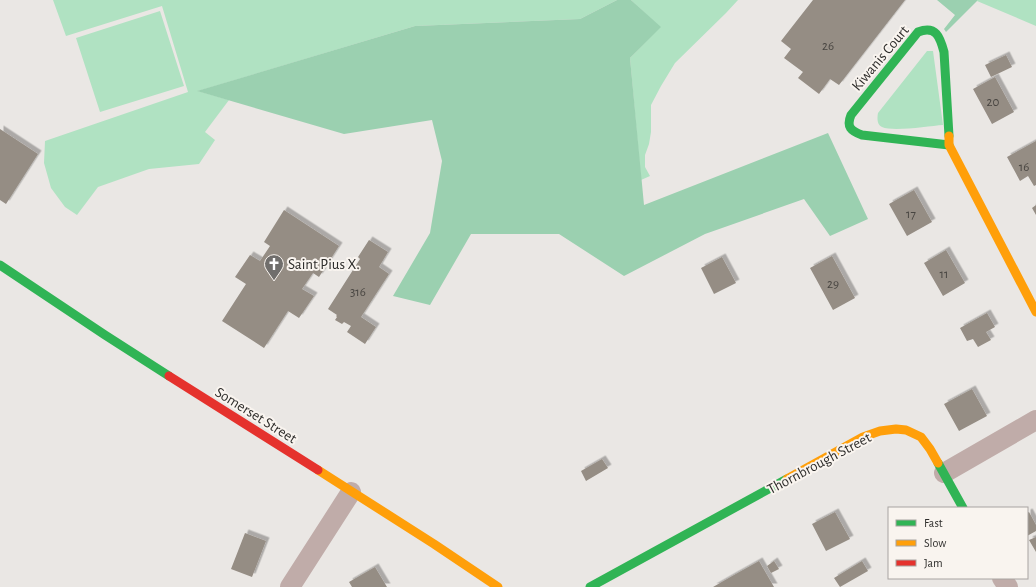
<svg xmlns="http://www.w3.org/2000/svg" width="1036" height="587" viewBox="0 0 1036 587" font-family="'Alegreya Sans',sans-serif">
  <defs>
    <filter id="shadow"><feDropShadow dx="3.5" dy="-3.5" stdDeviation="0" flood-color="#0004"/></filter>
  </defs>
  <rect width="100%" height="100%" fill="#eae7e4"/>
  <path fill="#b0e2c2" d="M53,0h564l-37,19 -165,7 -217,65 31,9 -24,32 10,8 -16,24 -50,5 -51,18 -21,28 -12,-8 -14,-19 -7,-25 1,-22 143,-49 -26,-86 -96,30z
    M631,0h107l-12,13 -51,50 -14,23 -10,19v27l-2,12 -4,11v12l5,9 -9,4 -11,-122 30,-31z
    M977,0h59v26l-59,-25z
    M160,11l24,75 -84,26 -24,-74z
    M927,51h6l10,74c-14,1 -50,7 -61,2 -5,-2 -5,-9 -4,-14z"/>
  <path fill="#9bd0b0" d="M617,0h14l30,27 -31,31 14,147 184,-72 40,86 -38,17 -26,-37 -99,35 -81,42 -65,-42h-88l-41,71 -37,-9 37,-63 12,-72 -10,-41 -88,14 -147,-43 218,-65 165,-7z
    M937,0h40v1l-31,31 -2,-3 11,-14z"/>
  <path fill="#958d84" filter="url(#shadow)" d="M813,0h92l-66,85 -9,-6 -11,15 -21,-16 5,-6 -19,-14 7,-9 -10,-8z
    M1006,55l6,12 -21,10 -6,-12z
    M995,77l19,35 -22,12 -19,-35z
    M0,129l38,25 -32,50 -6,-4z
    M1036,141v44l-2,1 -6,-10 -8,5 -13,-24z
    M914,190l18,32 -25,14 -18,-32z
    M1036,205v10l-4,-7z
    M284,210l55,36 -20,31 -6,-4 -11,16 12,7 -15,22 -11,-7 -24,37 -42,-27 24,-37 -11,-7 15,-22 10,6 10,-15 -6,-4z
    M369,240l19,12 -9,15 10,7 -28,43 15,10 -11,17 -18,-12 4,-6 -7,-4 -2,2 -7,-4 2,-3 -1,-1 1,-1 -9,-6 32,-50 -2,-2z
    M946,250l19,33 -22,13 -19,-33z
    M832,256l23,42 -22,12 -23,-42z
    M722,257l14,26 -22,11 -13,-26z
    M987,313l8,14 -9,5 5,8 -13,7 -5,-8 -6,2 -7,-13z
    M972,389l15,27 -28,15 -15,-27z
    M602,459l6,9 -22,13 -5,-10z
    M835,512l15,27 -24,12 -14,-27z
    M1029,512l7,13v6l-9,5v-23z
    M245,533l21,8 -14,36 -21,-8z
    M1036,537v15l-7,-12z
    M759,561l15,26h-61l21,-12z
    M774,561l5,8 -8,4 -4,-7z
    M862,561l6,10 -28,16 -6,-9z
    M375,567l12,20h-35l-3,-5z"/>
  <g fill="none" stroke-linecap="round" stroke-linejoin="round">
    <path stroke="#c0aca9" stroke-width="20" d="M944,473l92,-53
      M1002,578l6,9
      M290,587l61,-95"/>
    <path stroke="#30b455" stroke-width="9" d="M949,136l-5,-84c-4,-15 -8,-27 -26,-20l-67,83c-5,12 0,16 11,20l87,10
      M0,265l105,70 64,41
      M938,463l25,45
      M590,587l197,-108"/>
    <path stroke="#ff9f0a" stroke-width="9" d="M949,136v9l87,167
      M318,470l116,74 64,43
      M787,479l76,-42 17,-6 16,-2 10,1 15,7 9,12 8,14"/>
    <path stroke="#e5322d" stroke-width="9" d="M169,376l149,94"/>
  </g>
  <defs>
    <symbol id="church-pin" viewBox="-11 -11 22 30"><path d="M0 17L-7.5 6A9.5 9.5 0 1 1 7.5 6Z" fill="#706e6c" stroke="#f9f4ef"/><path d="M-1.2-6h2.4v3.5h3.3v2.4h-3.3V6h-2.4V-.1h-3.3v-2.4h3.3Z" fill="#fff"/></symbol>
  </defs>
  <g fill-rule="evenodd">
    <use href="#church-pin" x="263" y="253" width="22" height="30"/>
  </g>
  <g text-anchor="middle" stroke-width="4" stroke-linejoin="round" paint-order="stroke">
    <g font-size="13" fill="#484541">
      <text x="828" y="50">26</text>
      <text x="993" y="106">20</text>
      <text x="1024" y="171">16</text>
      <text x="911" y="218">17</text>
      <text x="944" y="278">11</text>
      <text x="833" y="288">29</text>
      <text x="358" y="296">316</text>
    </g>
    <g font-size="15" fill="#2e2d2b" stroke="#f9f4ef">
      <text transform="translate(880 58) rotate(-50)" y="5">Kiwanis Court</text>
      <text transform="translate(256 415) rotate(32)" y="5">Somerset Street</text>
      <text transform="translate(819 463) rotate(-28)" y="5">Thornbrough Street</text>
    </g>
    <g font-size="15" fill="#2e2d2b" stroke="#f9f4ef" text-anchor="start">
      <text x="288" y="269">Saint Pius X.</text>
    </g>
  </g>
  <rect x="888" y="507" width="140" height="72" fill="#f9f4ef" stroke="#a8a4a1"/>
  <rect x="896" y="520" width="20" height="6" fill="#30b455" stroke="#a8a4a1"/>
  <text x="924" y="527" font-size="12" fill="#2e2d2b">Fast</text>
  <rect x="896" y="540" width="20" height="6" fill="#ff9f0a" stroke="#a8a4a1"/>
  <text x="924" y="547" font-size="12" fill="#2e2d2b">Slow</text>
  <rect x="896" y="560" width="20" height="6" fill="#e5322d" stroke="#a8a4a1"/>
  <text x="924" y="567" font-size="12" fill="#2e2d2b">Jam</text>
</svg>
